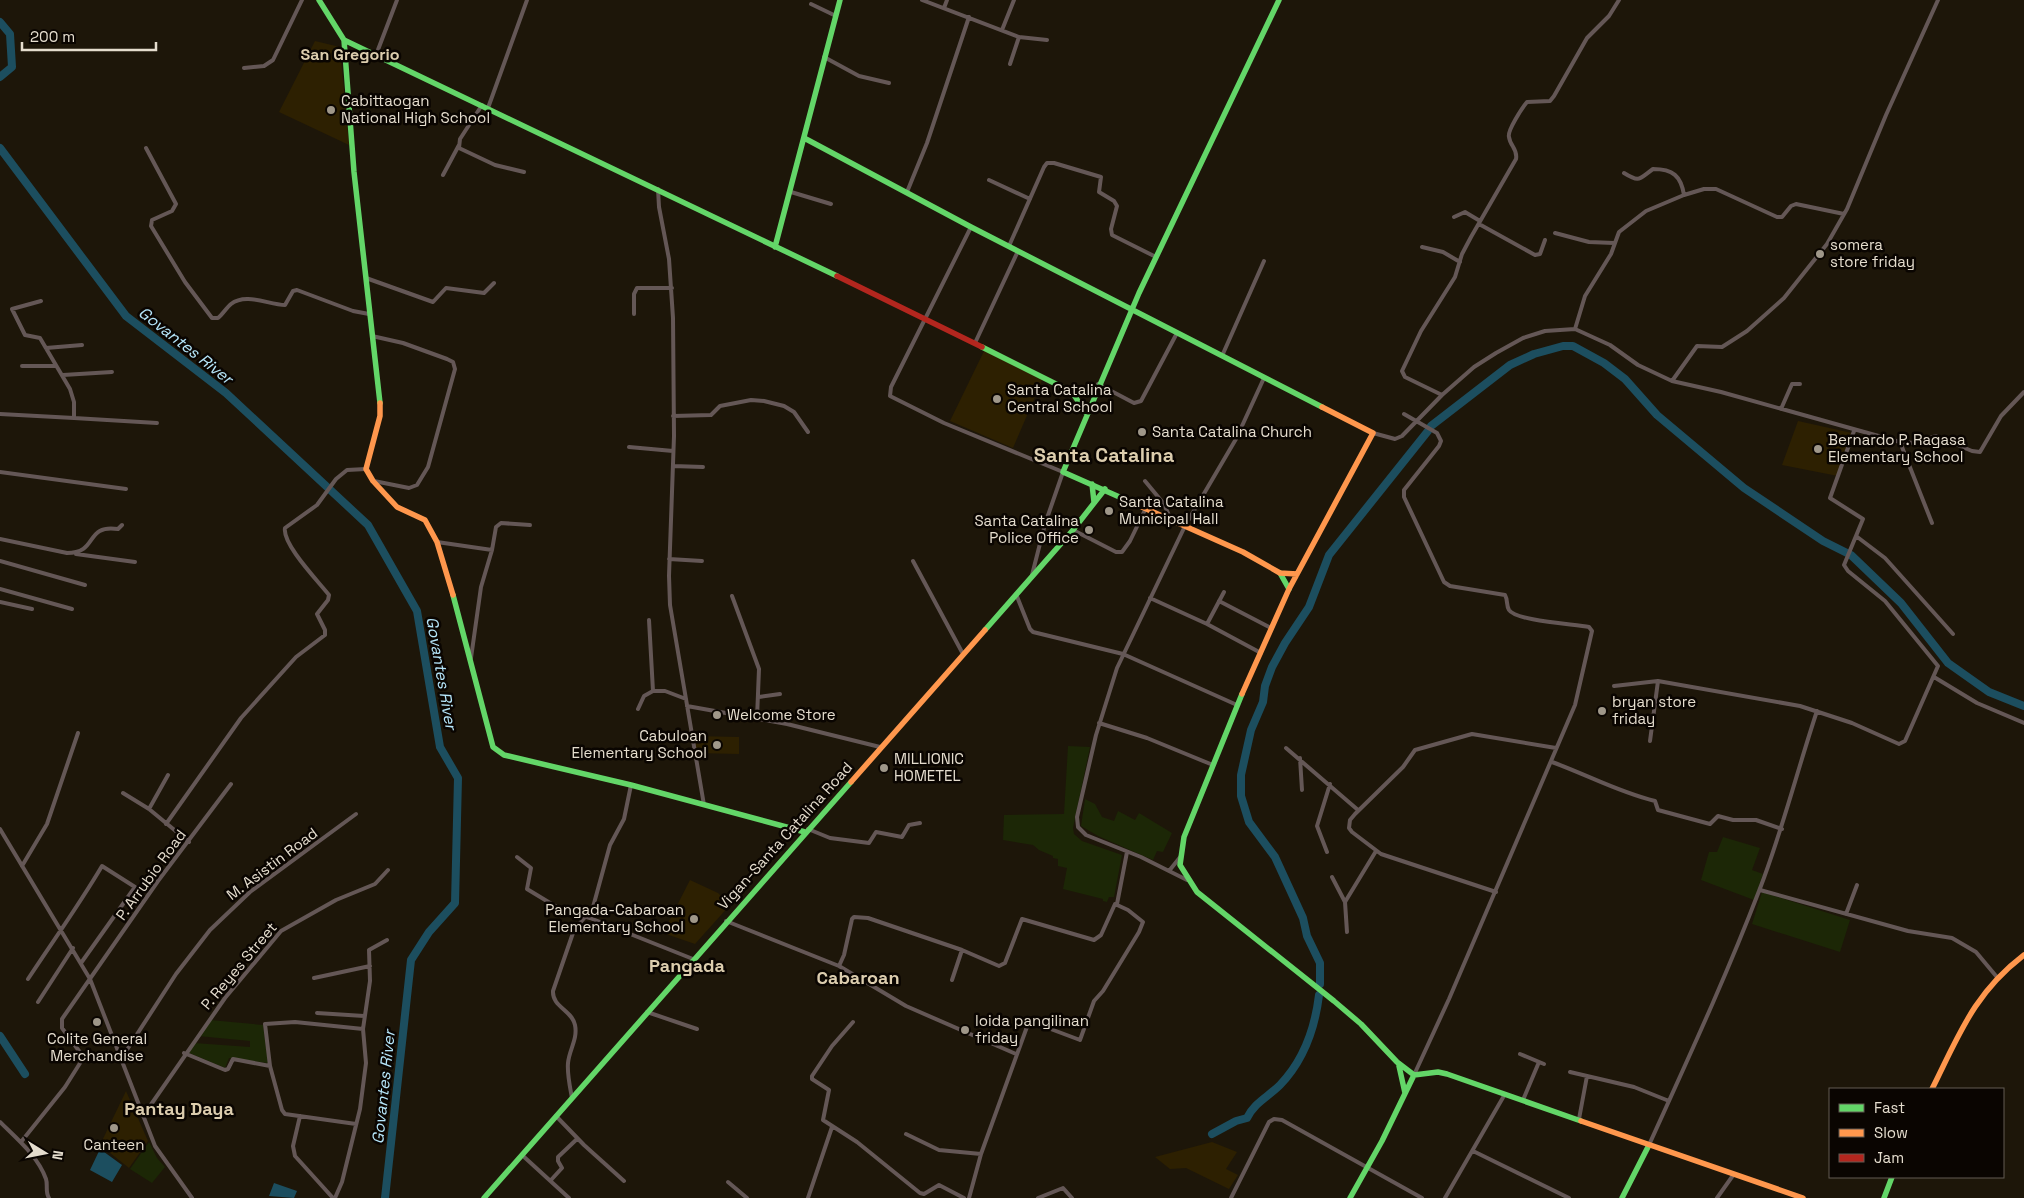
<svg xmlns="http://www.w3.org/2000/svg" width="2024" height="1198" viewBox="0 0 2024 1198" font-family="'Space Grotesk',sans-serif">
  <rect width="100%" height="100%" fill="#1d1609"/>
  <path fill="#2d2001" d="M315,41l25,6 9,98 -70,-33z
    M985,349l58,29 -30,70 -63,-27z
    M1798,421l54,12 -14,43 -56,-11z
    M694,736l45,1v17l-43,-1z
    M690,880l28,13 12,12 -35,39 -32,-11z
    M126,1091l22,50 -19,27 -29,-23z
    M1212,1142l25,10 -11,17 12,6 -9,14 -43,-21 -16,1 -15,-12z"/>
  <path fill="#1c2706" d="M1068,746l22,1 -17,81 1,6 8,7 40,14 -8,42h-5l-2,5 -4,-1v-2l-40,-10 4,-21 -9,-2v-7l-5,-1v-2l-14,-6 -6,-5 -30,-5 1,-25 60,-1z
    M1085,799l10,5 7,13 12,4 4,-10 17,9 4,-7 33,20 -9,19 -6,-1 -4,9 -55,-24 -17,-10z
    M1723,837l37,11 -8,22 11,4 -9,26 -53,-20 8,-28h8z
    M1762,892l88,28 -10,32 -88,-28z
    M210,1020l53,5 5,38 -39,-5 -4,10 -38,-16 7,-9 56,4v-6l-52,-5z
    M149,1142l8,16 8,9 -13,16 -22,-14z"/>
  <path fill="#1c4e5f" d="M100,1149l22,16 -10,17 -22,-12z
    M274,1183l23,8 -3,7 -25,-2z"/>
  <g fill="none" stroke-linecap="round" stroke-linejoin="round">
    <path stroke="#1c4e5f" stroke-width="8" d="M0,22l10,12 2,33 -12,10
      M0,148l126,168 100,77 142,132 49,86 23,136 18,31 -3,125 -26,29 -18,28 -26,238
      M1431,426l79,-61 24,-11 29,-8h10l31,17 21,16 32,36 87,73 79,53 28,14 50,48 47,60 41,29 35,14
      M1320,984v-21l-13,-27 -4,-18 -28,-61 -26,-35 -8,-26v-21l10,-45 12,-28 2,-16 7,-19 13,-24 24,-36 20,-52 99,-124
      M0,1036l25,38
      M1212,1134l24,-13 11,-3c7,-15 21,-21 33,-33 23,-24 35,-57 39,-90"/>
    <path stroke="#645756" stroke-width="4" d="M922,0l97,37 28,3
      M811,4l25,12
      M944,8l3,-8
      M1002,30l12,-30
      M376,55l21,-55
      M824,57l35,19 30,7
      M1010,64l9,-27
      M244,68l20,-2 9,-6 29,-60
      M482,105l-22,34 -1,9 36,17 29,7
      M488,108l39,-108
      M146,148l30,56 -4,7 -20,9 -1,6 34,56 27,36h6c5,-4 8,-10 13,-14 15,-12 38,1 54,1l8,-14 4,-1 56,21 16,3
      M443,175l16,-30
      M989,180l41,19
      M658,189l1,18 10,52 4,59 1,118 -5,140 1,29 34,200
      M791,192l40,12
      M907,192l20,-49 42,-126
      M1684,195l20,-6h12l61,28h5l9,-11 5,-2 48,10
      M1454,217l11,-5 15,9
      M1479,224l56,31 5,-1 5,-14
      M971,227l-80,160 -1,9 54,27 119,49 -18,52 -13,51
      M1555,233l34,9 25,1
      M1009,246l35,-79 3,-4h7l47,14 -2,15 15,9 3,5 -6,23 1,6 44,22
      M1422,247l21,5 17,10
      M366,278l67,24 13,-14 38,5 10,-10
      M41,301l-29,8 13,26 15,3 30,51 4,13v16l83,5
      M634,314v-20l3,-6h35
      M1575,329l10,-33 26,-42 8,-22 27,-21 38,-16c-3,-19 -11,-26 -31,-26 -14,10 -13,14 -29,4
      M372,336l31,7 44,16 6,3 2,7 -27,98 -11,18 -8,3 -35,-7
      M975,343l43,-92
      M46,348l36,-3
      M1222,356l42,-95
      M22,366h33
      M63,375l49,-3
      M1672,381l25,-35 25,1 25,-16 37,-33 43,-54 20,-35 39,-94 52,-115
      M1098,384l36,19 7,-2 36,-68
      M1442,395l-37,-18 -3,-6 19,-40 34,-54 7,-23 9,-17 45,-78c2,-10 -6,-13 -7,-22 -2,-6 13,-29 18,-35l23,-1 4,-5 33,-58 22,-22 10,-16
      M1781,409l11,-25h8
      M0,414l74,4
      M1404,414l33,19 4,8 -2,5 -35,44v7l40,85 6,4 55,9c3,5 1,10 4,15 7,11 65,14 80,17l3,4 -17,74 -126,294 -35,76
      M673,416l38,-1 9,-9 31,-6 13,1 20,5 10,6 14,20
      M1373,433l22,6 7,-3 40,-41 32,-28 22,-14 27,-15 22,-7 30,-2 35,16 28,20 34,16 49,11 179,50 16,1 20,-7 36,15 8,1 21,-36 23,-24
      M1900,442l32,81
      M629,447l44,4
      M673,466l30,1
      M0,472l126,17
      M1145,481l19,23 7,16
      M1073,530l43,22h6l8,-11 15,-31
      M1856,536l29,22 68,76
      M0,539l67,14c32,0 17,-29 51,-24l4,-4
      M437,542l55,8
      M76,554l59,8
      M669,559l33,2
      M0,561l85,24
      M913,561l50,93
      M0,589l72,20
      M1016,594l14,35 3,3 90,22 114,51
      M732,596l27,73 -2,49
      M1150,598l57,26 54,29
      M1219,601l52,27
      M0,602l32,7
      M649,620l4,71h12l21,8
      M1207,624l17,-32
      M471,658l10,-71 11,-37 4,-23 5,-4 29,2
      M1934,677l43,26 47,20
      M1614,686l44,-5 142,25 52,17 47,21 6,-3 33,-75 -53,-65 -37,-30 -4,-6 19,-46 -33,-21 24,-67
      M759,697l21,-3
      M687,706l100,18 93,23
      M638,709l6,-13 9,-5
      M1099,723l48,15 66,27
      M1650,741l8,-60
      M1286,748l72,62
      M1300,758l2,32
      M1552,762c36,13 66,30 103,39l3,9 52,14 8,-8 15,4h23l26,9
      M123,793l26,16 40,33
      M149,809l19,-34
      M166,824l75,-106 55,-61 29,-22v-5l-8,-16 11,-14 1,-5c-11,-14 -47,-51 -44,-67l32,-23 19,-26 11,-9 19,-1
      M0,829l90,150 65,167 37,52
      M808,829l22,9 39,5 7,-11 26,5 7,-12 11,-2
      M1327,852l-10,-26 13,-42
      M517,857l14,11 -4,21 33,20 30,9 103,41
      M22,866l25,-42 31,-91
      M1169,871l12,-15
      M1332,877l13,25 2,30
      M1187,880l-46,-23 -55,-22 -8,-8 -1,-10 19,-82 21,-67 68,-142 51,-87 28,-61
      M1760,890l148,41 44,7 24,14 20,24
      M1496,892l-115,-38 -29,-22 -3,-4 1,-8 5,-6 48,-47 12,-17 57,-16 84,14
      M1345,902l31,-51
      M1117,904l10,-52
      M1846,914l11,-29
      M590,918l20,-73 14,-26 7,-34
      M726,921l113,45 67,40 110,48
      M839,966l5,-11 8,-36 2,-2 14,1 94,32 37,16 6,-3 17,-44 72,21 7,-5 14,-31 13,6 15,12 -4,10 -36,59 -9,10 -14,39 -40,-15 -12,-1 -47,130 -12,44
      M314,978l56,-12
      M28,979c25,-38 51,-74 74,-113l33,21 -54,76
      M952,980l10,-30
      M38,1002l35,-54
      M647,1012l50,17
      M317,1013l47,3
      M853,1022l-21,24 -20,30v3l17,11 -6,30 34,22 63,51 4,1 15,-9 25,13
      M184,1053l41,17 3,-1 5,-10 37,7 12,44 3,4 71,10
      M1520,1054l24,10
      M121,1059l55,-85 34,-44 40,-38 106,-78
      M270,1066l-5,-42 30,-2 68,7
      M1570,1072l64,15 35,14
      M572,1098c-2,-11 -5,-24 -4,-35 1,-13 10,-24 7,-38 -3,-15 -23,-18 -22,-34l21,-61 11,-13
      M1523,1100l16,-38
      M143,1116l82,-118 56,-67 55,-31 39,-16 13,-14
      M300,1116l-7,30 2,10 38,42
      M556,1116l28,29 40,36
      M1579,1119l8,-43
      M0,1122c16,16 38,34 46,57 2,6 -1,13 3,19
      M906,1134l33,16 42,4
      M21,1142l44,-55 17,-27v-5l-20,-27v-9l96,-138 73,-97
      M1649,1145c38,-84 77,-168 110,-254 23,-59 38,-120 58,-180
      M1473,1151l96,47
      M522,1155l47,43
      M551,1180l11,-12 -4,-7v-4l19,-18
      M728,1182l19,16
      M335,1198l7,-16 18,-73 6,-46 -3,-34 7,-48 -1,-31 18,-10
      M808,1198l24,-71
      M1038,1198l25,-10 9,10
      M1231,1198l38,-76 5,-3 8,1 140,78
      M1445,1198l60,-104
      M1717,1198l17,-24"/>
    <path stroke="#63d668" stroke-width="5.5" d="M319,0l25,40 10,132 26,231
      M344,40l493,236
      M806,139l165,88 351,180
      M775,247l65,-247
      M982,347l90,45 14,21
      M1072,392l24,-4
      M1092,484l2,18
      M1133,503l-70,-31 76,-179 140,-293
      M1280,573l9,16
      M453,595l40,152 11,8 127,30 174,47
      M985,630l88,-100 32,-41
      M1242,694l-58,143 -4,28 17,27 137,109 27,23 36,38 17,13 24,-3 9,2 134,47
      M1399,1066l6,27
      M484,1198l367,-416
      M1350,1198l32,-57 32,-66
      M1622,1198l27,-53
      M1884,1198l8,-21"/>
    <path stroke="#ff974d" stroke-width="5.5" d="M380,403v13l-14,53 7,12 24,26 28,13 12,22 16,53
      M1133,503l110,49 37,21 17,1
      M1242,694l47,-105 84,-156 -51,-26
      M851,782l134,-152
      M1932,1089c27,-54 42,-96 92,-134
      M1581,1121l222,77"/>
    <path stroke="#b3261e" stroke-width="5.5" d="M837,276l145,71"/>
  </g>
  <g fill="#9f9789" stroke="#0a0501" stroke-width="2">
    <circle cx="331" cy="110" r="5"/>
    <circle cx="1820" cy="254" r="5"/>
    <circle cx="997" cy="399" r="5"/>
    <circle cx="1142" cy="432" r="5"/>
    <circle cx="1818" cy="449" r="5"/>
    <circle cx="1109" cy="511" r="5"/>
    <circle cx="1089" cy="530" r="5"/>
    <circle cx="1602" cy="711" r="5"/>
    <circle cx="717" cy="715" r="5"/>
    <circle cx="717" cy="745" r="5"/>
    <circle cx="884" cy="768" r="5"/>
    <circle cx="694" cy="919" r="5"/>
    <circle cx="97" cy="1022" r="5"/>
    <circle cx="965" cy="1030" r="5"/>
    <circle cx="114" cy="1128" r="5"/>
  </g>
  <g text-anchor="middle" stroke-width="5" stroke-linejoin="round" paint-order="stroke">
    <g font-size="15" fill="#e5ddce" stroke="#0a0501" text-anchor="start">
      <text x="341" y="106">Cabittaogan<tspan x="341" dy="17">National High School</tspan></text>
      <text x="1830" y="250">somera<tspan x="1830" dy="17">store friday</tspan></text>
      <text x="1007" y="395">Santa Catalina<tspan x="1007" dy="17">Central School</tspan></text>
      <text x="1152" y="437">Santa Catalina Church</text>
      <text x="1828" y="445">Bernardo P. Ragasa<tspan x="1828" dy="17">Elementary School</tspan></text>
      <text x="1119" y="507">Santa Catalina<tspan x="1119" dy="17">Municipal Hall</tspan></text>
      <text x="1079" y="526" text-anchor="end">Santa Catalina<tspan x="1079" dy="17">Police Office</tspan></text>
      <text x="1612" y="707">bryan store<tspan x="1612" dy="17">friday</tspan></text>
      <text x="727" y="720">Welcome Store</text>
      <text x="707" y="741" text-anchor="end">Cabuloan<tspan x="707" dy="17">Elementary School</tspan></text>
      <text x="894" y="764">MILLIONIC<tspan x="894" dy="17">HOMETEL</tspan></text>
      <text x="684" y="915" text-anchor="end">Pangada-Cabaroan<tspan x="684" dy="17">Elementary School</tspan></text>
      <text x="975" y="1026">loida pangilinan<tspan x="975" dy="17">friday</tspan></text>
      <text x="97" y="1044" text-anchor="middle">Colite General<tspan x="97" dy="17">Merchandise</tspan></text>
      <text x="114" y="1150" text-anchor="middle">Canteen</text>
    </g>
    <g font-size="15" fill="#e5ddce" stroke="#0a0501">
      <text transform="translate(785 836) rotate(-48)" y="5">Vigan-Santa Catalina Road</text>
      <text transform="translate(272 864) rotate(-37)" y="5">M. Asistin Road</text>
      <text transform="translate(151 875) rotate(-54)" y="5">P. Arrubio Road</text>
      <text transform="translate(239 966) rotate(-50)" y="5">P. Reyes Street</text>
    </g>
    <g font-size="16" font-weight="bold" fill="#dccdae" stroke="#0a0501">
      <text x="350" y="60">San Gregorio</text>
    </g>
    <g font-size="16" font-style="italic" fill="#b6e6fa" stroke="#0a0501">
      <text transform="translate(186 345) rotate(38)" y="6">Govantes River</text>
      <text transform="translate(442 673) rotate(80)" y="6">Govantes River</text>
      <text transform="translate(383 1087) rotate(-84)" y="6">Govantes River</text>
    </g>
    <g font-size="18" font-weight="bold" fill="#dccdae" stroke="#0a0501">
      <text x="687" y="972">Pangada</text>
      <text x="858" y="984">Cabaroan</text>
      <text x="179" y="1115">Pantay Daya</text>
    </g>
    <g font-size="20" font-weight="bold" fill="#dccdae" stroke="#0a0501">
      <text x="1104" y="462">Santa Catalina</text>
    </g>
  </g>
  <rect x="1829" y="1088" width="175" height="90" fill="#0a0501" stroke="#625b53"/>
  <rect x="1839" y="1104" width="25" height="8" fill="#63d668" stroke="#625b53"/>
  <text x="1874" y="1113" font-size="15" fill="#e5ddce">Fast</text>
  <rect x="1839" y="1129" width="25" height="8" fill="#ff974d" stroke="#625b53"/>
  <text x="1874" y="1138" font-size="15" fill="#e5ddce">Slow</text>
  <rect x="1839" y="1154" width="25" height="8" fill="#b3261e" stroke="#625b53"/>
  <text x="1874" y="1163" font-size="15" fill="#e5ddce">Jam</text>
  <g transform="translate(45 1153) rotate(100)" stroke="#0a0501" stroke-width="4" paint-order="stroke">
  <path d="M0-4L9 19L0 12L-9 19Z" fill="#e5ddce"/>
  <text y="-8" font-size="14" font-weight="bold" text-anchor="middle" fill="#e5ddce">N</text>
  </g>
  <path d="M22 42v8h134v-8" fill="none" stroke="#e5ddce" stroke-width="2.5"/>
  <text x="30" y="42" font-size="15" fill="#e5ddce" stroke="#0a0501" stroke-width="4" paint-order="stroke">200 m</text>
</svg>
